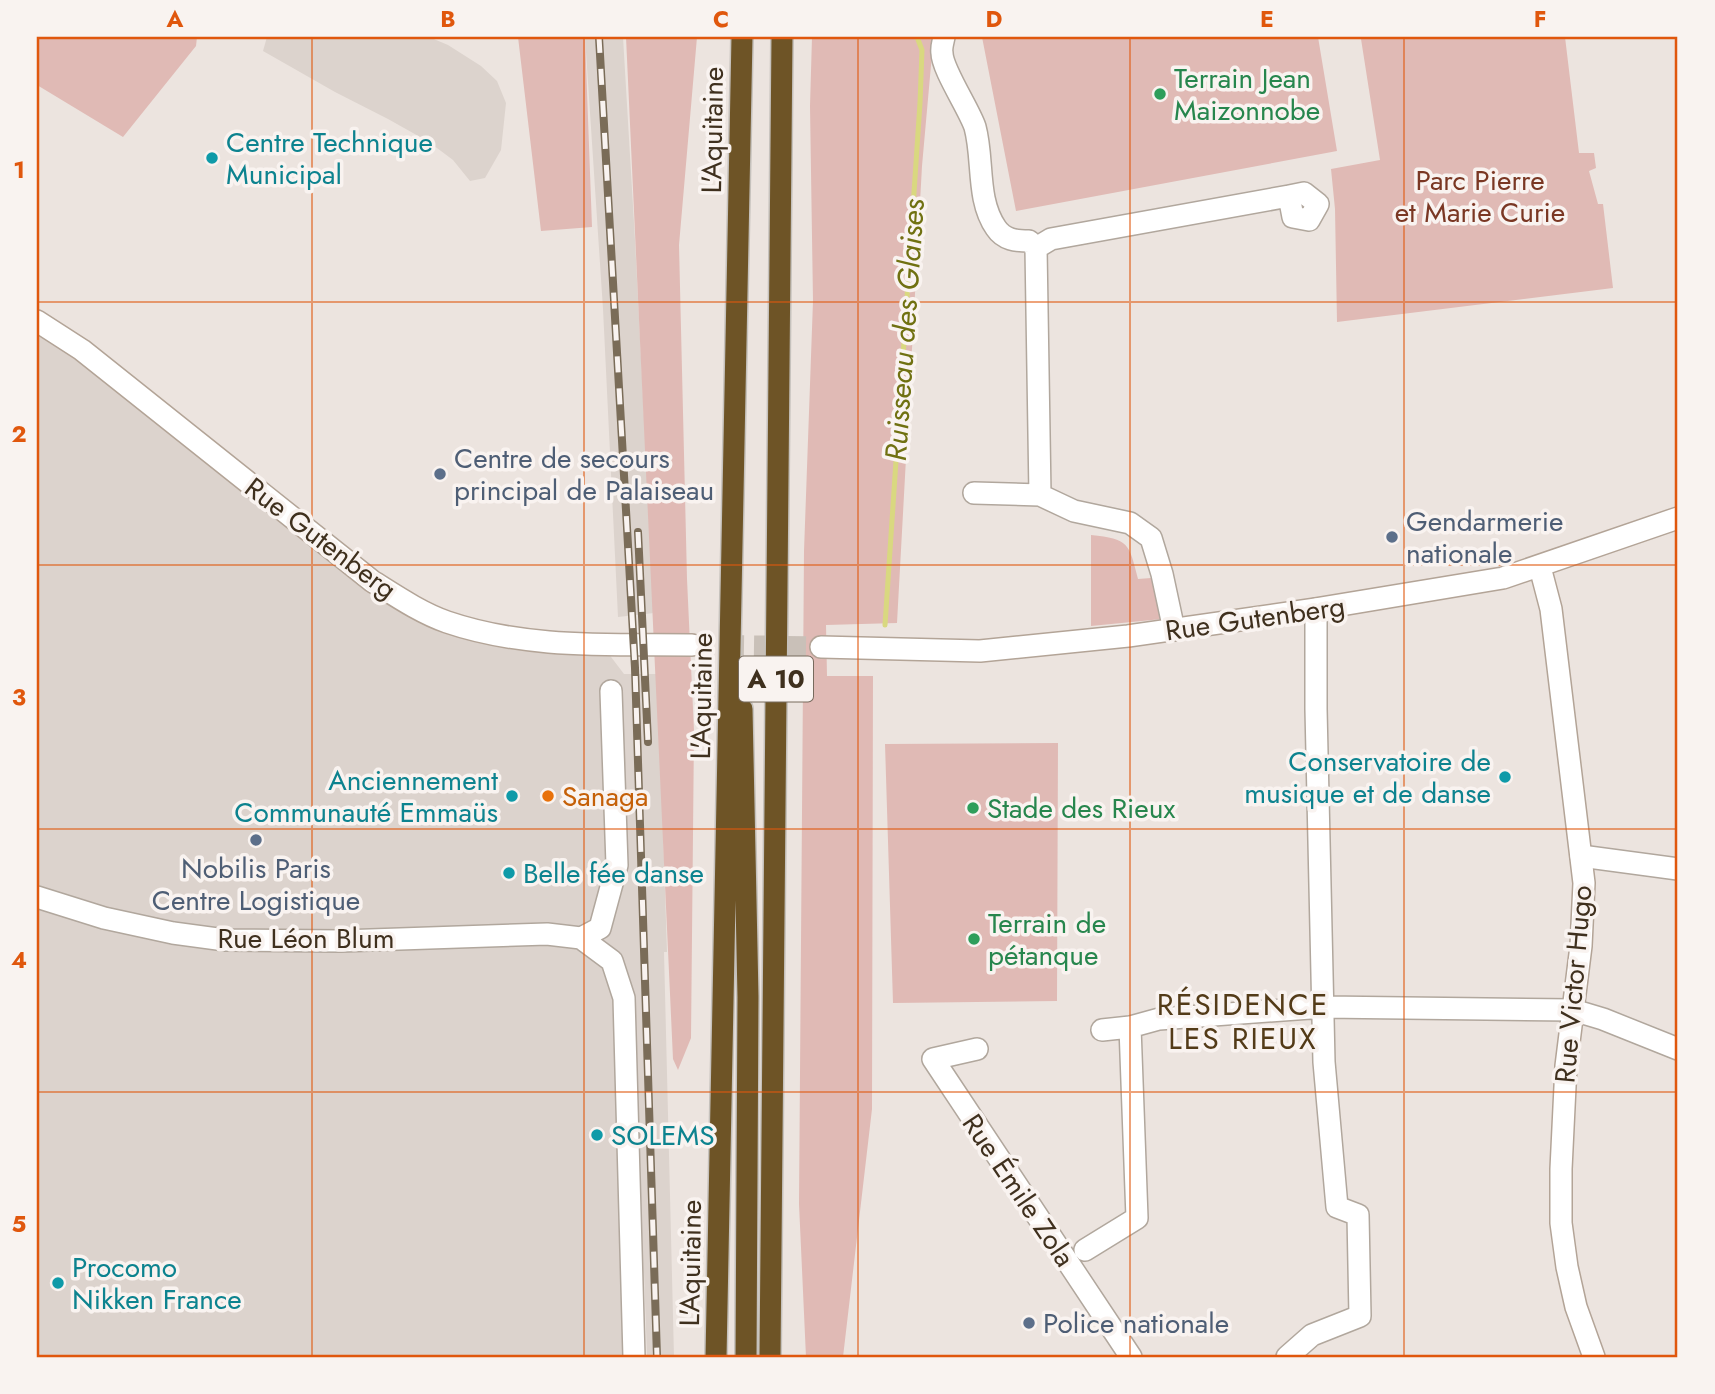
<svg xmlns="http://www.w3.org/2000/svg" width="1715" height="1394" viewBox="0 0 1715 1394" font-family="Jost,sans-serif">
  <rect width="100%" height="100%" fill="#ece4df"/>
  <path fill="#dcd3cd" d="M267,37h162l19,8 33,21 16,15 9,22 -5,47 -16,28 -15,3 -17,-21 -24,-18 -41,-23 -53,-27 -72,-41z
    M585,37h38l12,203 19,373 -36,4 -15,-308z
    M37,321l335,260 75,41 155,23 22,29h34l9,278h-3l10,405h-27l-3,-85v85h-607z"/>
  <path fill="#e0bab5" d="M37,37h160l-1,9 -73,91 -86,-52z
    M518,37h67l7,190 -51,4z
    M626,37h71l-18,208 8,334 7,152 -3,307 -13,32 -5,-11z
    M812,37h120l1,6 -11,123 -25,457 -71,2 1,51h46l-1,433 -29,248h-37l-7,-153 5,-653 9,-250 -3,-195z
    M982,37h336l19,114 -321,60z
    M1375,37h190l14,116h15l2,15 -7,3 9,33h5l10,84 -276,34 -2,-113 -4,-40 49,-9 -19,-121z
    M1091,535c38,4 38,8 47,44l13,-1 11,41 -71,7z
    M1058,743l-1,258 -164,2 -8,-259z"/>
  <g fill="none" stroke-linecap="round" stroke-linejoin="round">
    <path stroke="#d9d880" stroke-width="5" d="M885,625l35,-522 2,-53 -5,-13"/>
    <path stroke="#c9c0b8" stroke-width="21" stroke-dasharray="21 10" stroke-linecap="butt" d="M692,645l129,2"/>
    <defs>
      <path id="street" d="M944,37c-1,5 -3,11 -2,16 0,16 27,56 33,74 9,33 1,72 21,101 8,12 20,13 33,13l7,7
        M974,493l66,2
        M1174,630l-12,-56 -11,-36 -21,-15 -56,-12 -34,-16 -4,-247 15,-9 238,-43 15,-3 14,11 -9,16 -16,-3 -4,-21
        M1581,856l97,13
        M37,897l67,21 69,15 52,7 116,1 206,-7 34,4 31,23 12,37 10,359
        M581,938l19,-10 17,-63 -6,-174
        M1102,1030l28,-3 29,-8 165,-12 249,3 30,9 75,30
        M977,1049l-44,10 198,298
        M1085,1250l52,-32 -7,-191
        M1287,1357l25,-22 48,-19 -2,-101 -21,-8 -13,-145 -8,-353v-100"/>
      <path id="secondary" d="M37,321l45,29 290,231c24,15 49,32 75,41 79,27 163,22 245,23
        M1540,567l11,42 33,274 -3,63 -15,120 -5,103v54l6,44 9,40 18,50
        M821,647l159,4 148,-15 188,-27 187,-31 175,-60"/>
      <path id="highway" d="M742,709l6,288 -2,360
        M716,1357l26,-1320
        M770,1357l12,-1320"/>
    </defs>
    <use href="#street" stroke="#b1a79d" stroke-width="24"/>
    <use href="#secondary" stroke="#b3a497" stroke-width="24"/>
    <use href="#highway" stroke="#c5c1bc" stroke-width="24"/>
    <use href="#street" stroke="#fff" stroke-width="21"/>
    <use href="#secondary" stroke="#fff" stroke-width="21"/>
    <use href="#highway" stroke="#6e5426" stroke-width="21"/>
    <defs>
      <path id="rail" d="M599,37l36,631 22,689
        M638,532l10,210"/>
    </defs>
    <use href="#rail" stroke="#7a6c58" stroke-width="8"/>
    <use href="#rail" stroke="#f9f3f0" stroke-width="5" stroke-dasharray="16" stroke-linecap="butt"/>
  </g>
  <path fill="none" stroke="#e0570d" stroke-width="2" stroke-opacity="0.55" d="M312,37v1320M584,37v1320M858,37v1320M1130,37v1320M1404,37v1320M37,302h1641M37,565h1641M37,829h1641M37,1092h1641"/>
  <g fill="#2e9e5b" stroke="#f9f3f0" stroke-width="2.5">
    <circle cx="1160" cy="94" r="7"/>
    <circle cx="973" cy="808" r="7"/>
    <circle cx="974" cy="939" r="7"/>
  </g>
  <g fill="#0f9aa8" stroke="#f9f3f0" stroke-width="2.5">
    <circle cx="212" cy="158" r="7"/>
    <circle cx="1505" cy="777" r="7"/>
    <circle cx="512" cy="796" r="7"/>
    <circle cx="509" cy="873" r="7"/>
    <circle cx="597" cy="1135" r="7"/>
    <circle cx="58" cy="1283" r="7"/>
  </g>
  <g fill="#5c6f8a" stroke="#f9f3f0" stroke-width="2.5">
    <circle cx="440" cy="474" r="7"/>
    <circle cx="1392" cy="537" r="7"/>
    <circle cx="256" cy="840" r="7"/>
    <circle cx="1029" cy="1323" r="7"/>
  </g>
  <circle fill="#e8710a" stroke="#f9f3f0" stroke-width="2.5" cx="548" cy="796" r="7"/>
  <g text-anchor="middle" stroke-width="7" stroke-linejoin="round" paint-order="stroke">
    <rect fill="#f9f3f0" stroke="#776a5d" stroke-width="2" x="739" y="656.5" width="74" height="45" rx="5"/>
    <g font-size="26" font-weight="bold" fill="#3f301e">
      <text x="776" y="688">A 10</text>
    </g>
    <g font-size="28" fill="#27864d" stroke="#f9f3f0" text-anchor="start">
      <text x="1174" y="88">Terrain Jean<tspan x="1174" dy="32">Maizonnobe</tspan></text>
      <text x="987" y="818">Stade des Rieux</text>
      <text x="988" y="933">Terrain de<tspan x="988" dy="32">pétanque</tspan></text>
    </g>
    <g font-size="28" fill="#3f301e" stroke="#f9f3f0">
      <text transform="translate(712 130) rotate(-89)" y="10">L'Aquitaine</text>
      <text transform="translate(321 538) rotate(37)" y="10">Rue Gutenberg</text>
      <text transform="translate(1255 618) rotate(-8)" y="10">Rue Gutenberg</text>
      <text transform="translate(701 696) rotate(-89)" y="10">L'Aquitaine</text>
      <text x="306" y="948">Rue Léon Blum</text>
      <text transform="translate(1573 984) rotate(-85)" y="10">Rue Victor Hugo</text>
      <text transform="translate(1019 1190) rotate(56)" y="10">Rue Émile Zola</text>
      <text transform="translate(690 1263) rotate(-89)" y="10">L'Aquitaine</text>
    </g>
    <g font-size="28" fill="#0d838f" stroke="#f9f3f0" text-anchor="start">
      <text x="226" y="152">Centre Technique<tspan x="226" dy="32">Municipal</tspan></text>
      <text x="1491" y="771" text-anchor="end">Conservatoire de<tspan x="1491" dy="32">musique et de danse</tspan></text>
      <text x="498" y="790" text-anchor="end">Anciennement<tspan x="498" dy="32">Communauté Emmaüs</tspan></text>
      <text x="523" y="883">Belle fée danse</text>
      <text x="611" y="1145">SOLEMS</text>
      <text x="72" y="1277">Procomo<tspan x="72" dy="32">Nikken France</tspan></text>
    </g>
    <g font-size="28" fill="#7a3723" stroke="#f9f3f0">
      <text x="1480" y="190">Parc Pierre<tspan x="1480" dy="32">et Marie Curie</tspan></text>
    </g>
    <g font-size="28" fill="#4e5e75" stroke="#f9f3f0" text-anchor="start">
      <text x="454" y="468">Centre de secours<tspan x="454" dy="32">principal de Palaiseau</tspan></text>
      <text x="1406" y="531">Gendarmerie<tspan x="1406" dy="32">nationale</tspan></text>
      <text x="256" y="878" text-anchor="middle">Nobilis Paris<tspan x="256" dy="32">Centre Logistique</tspan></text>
      <text x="1043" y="1333">Police nationale</text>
    </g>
    <g font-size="28" fill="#c56008" stroke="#f9f3f0" text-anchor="start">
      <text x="562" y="806">Sanaga</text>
    </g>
    <g font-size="30" font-style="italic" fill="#707111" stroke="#f9f3f0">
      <text transform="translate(905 330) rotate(-86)" y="10">Ruisseau des Glaises</text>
    </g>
    <g font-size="30" letter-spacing="2" fill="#533b18" stroke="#f9f3f0">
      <text x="1243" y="1015">RÉSIDENCE<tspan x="1243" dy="34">LES RIEUX</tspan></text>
    </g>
  </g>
  <rect width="1715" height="1394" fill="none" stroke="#f9f3f0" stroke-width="77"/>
  <rect x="38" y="38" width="1638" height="1318" fill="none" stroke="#e0570d" stroke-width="2.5"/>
  <g font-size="23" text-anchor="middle" font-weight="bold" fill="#e0570d">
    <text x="175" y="27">A</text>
    <text x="448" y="27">B</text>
    <text x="721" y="27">C</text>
    <text x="994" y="27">D</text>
    <text x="1267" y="27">E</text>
    <text x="1540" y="27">F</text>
    <text x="19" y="178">1</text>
    <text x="19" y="442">2</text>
    <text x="19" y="705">3</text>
    <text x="19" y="968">4</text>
    <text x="19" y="1232">5</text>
  </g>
</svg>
